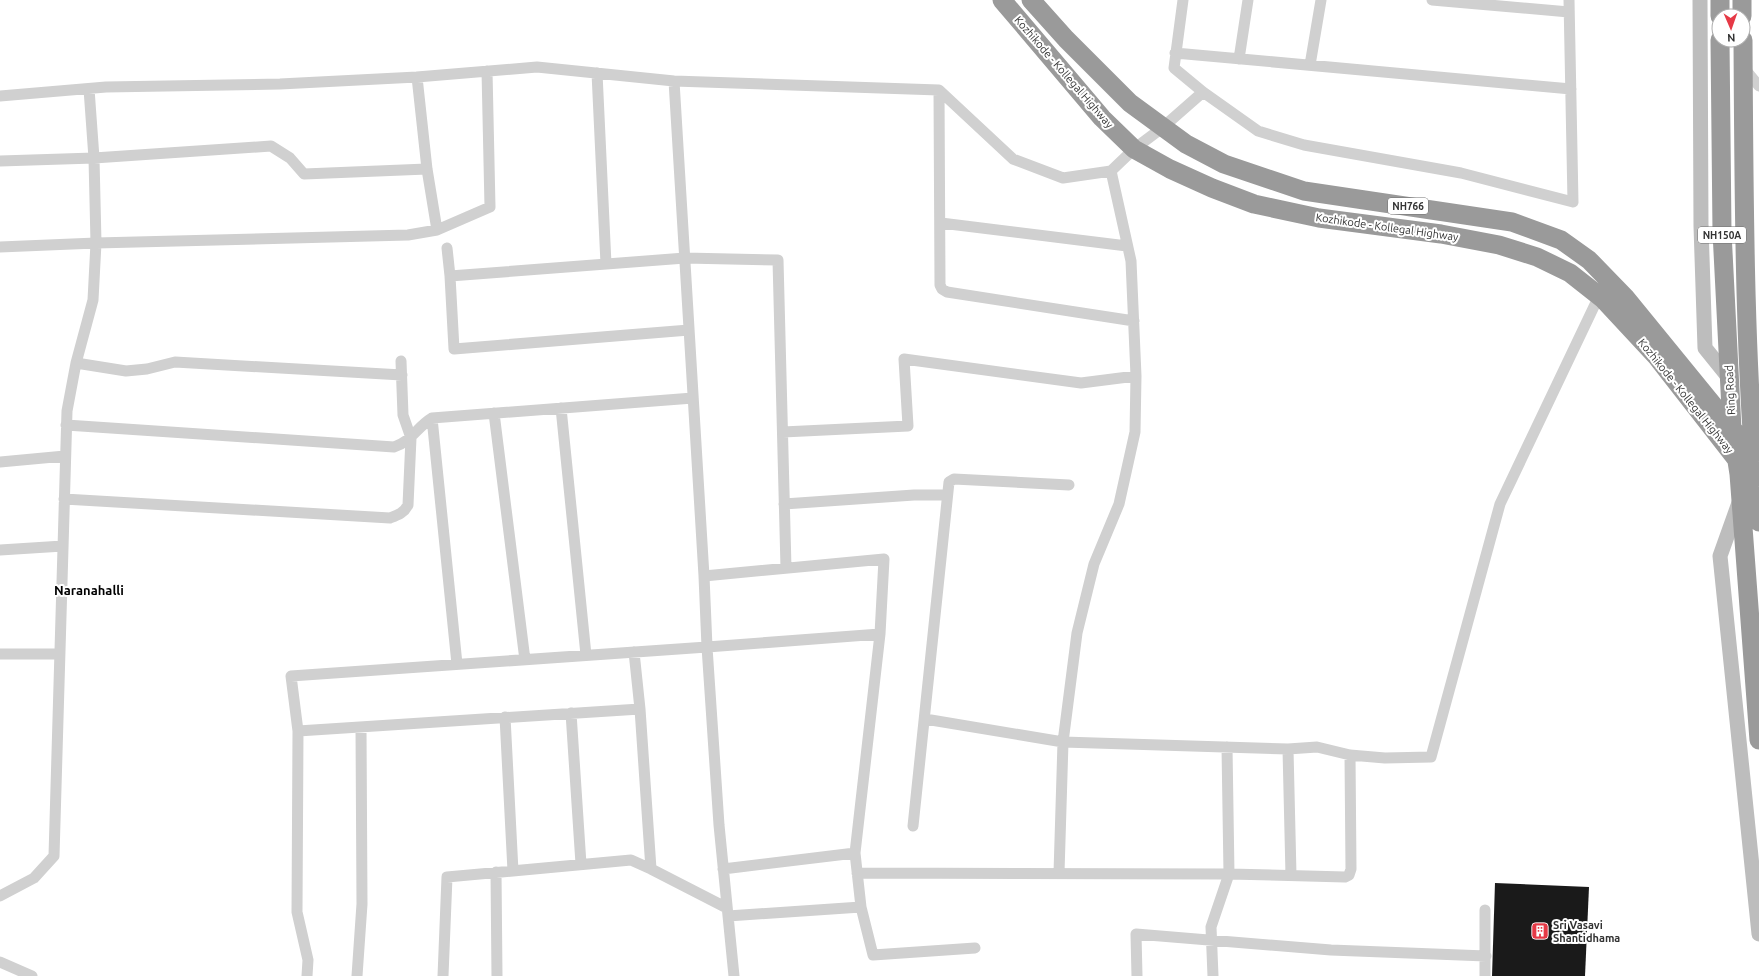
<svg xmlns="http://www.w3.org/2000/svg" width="1759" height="976" viewBox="0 0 1759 976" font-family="Ubuntu,sans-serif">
  <rect width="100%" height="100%" fill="#fff"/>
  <path fill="#1a1a1a" d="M1495,883l94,4 -4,89h-93z"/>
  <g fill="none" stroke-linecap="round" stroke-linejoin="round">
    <path stroke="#d0d0d0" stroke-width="11" d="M1183,0l-9,68 29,24 55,39 46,14 157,28 112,29 -4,-202
      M1432,0l137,12
      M1175,53l396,36
      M1239,59l9,-59
      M1310,65l11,-65
      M1744,68l15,18
      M597,73l9,191
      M417,77l10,92 10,61
      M674,81l30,495
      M939,90l1,195 2,4 5,3 187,29
      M0,96l106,-9 174,-3 137,-7 120,-10 137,14 265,9 74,69 50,19 48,-7 23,-22 28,-21 41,-36
      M0,161l94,-3 177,-12 19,12 14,16 123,-5
      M941,223l186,23
      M0,247l96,-4 312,-8 29,-5 53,-23 -3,-136
      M447,248l3,28
      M689,330l-235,19 -4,-73 235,-18 93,2 8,308
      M76,363l50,8 21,-2 28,-7 227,13
      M561,408l25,247
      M494,413l31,247
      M66,425l328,22c17,-5 23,-20 38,-29
      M783,432l125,-6 -4,-67 177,24 55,-7 -5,-115 -20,-90
      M0,462l65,-6
      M64,499l326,19c8,-3 14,-5 18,-13l3,-67 -8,-23 -2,-54
      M784,504l130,-9h33
      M0,550l63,-4
      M634,652l6,57 11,160
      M0,654h59
      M457,664l-25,-246 261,-20
      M640,709l-342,22 -7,-55 416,-29 12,178 15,151
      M571,713l10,151
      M505,717l8,154
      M925,719l138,23 225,7 29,-2 33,8 35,3 46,-1 69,-253 99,-208
      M298,731l-1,181 11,48 -1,16
      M1288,749l3,126
      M913,826l36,-344 5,-3 115,6
      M723,869l132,-16
      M496,872l1,104
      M857,873l372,1 116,3 4,-2 2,-6 -1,-114
      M1059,873l4,-131 14,-109 17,-69 25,-60 16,-72 1,-56
      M0,896l34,-18 20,-22 13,-445 9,-48 17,-63 3,-57 -2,-85 -5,-69
      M861,907l12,48 102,-7
      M1485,910v66
      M728,916l133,-9 -6,-54 25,-219 4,-75 -180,17 3,71 173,-13
      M0,962l32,14
      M357,976l5,-72 -1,-177
      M443,976l4,-99 184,-17 20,9 76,39
      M1137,976l-1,-42 195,16 155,6
      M1213,976l-2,-49 18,-53 -2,-127"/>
    <path stroke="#bdbdbd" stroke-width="15" d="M1700,0l1,226 4,122 25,31
      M1740,500l-20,56 39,378"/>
    <path stroke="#9a9a9a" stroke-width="19" d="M1002,0l100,118 32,31 36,20 42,19 42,16 65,14 122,16 58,11 38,12 33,16 33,26 53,57 81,104 18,18
      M1031,0l35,39 64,64 56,41 38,20 80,27 208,31 49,18 28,20 36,37 128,157
      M1720,0v16
      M1742,0v16
      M1720,40l2,192 10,197 7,45 20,266
      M1743,40c1,161 1,322 16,482"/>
  </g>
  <defs>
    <symbol id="building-square" viewBox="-11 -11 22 22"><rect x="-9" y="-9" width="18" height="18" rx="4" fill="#e63946" stroke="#fff"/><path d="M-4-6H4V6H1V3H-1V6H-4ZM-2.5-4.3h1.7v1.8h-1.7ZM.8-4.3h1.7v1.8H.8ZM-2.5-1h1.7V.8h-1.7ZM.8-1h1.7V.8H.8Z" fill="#fff"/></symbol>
  </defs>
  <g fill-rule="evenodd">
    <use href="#building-square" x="1530" y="921" width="20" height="20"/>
  </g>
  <g text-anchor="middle" stroke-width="4" stroke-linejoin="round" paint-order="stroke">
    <g fill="#fff" stroke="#707070" stroke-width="1">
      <rect x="1388" y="198" width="40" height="16" rx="3"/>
      <rect x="1698" y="227" width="48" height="16" rx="3"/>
    </g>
    <g font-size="10" font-weight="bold" fill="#333">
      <text x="1408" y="210">NH766</text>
      <text x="1722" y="239">NH150A</text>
    </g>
    <g font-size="11" fill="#333" stroke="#fff">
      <text transform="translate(1064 72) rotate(49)" y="4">Kozhikode - Kollegal Highway</text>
      <text transform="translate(1387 227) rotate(8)" y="4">Kozhikode - Kollegal Highway</text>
      <text transform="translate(1730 390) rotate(-93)" y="4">Ring Road</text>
      <text transform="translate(1686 396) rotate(51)" y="4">Kozhikode - Kollegal Highway</text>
    </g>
    <g font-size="11" font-weight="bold" fill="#333" stroke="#fff" text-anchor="start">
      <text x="1553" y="929">Sri Vasavi<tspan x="1553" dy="13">Shantidhama</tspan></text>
    </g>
    <g font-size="13" font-weight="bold" fill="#000" stroke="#fff">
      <text x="89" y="595">Naranahalli</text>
    </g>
  </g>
  <g transform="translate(1731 28) rotate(178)"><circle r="19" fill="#ffffff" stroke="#adadad"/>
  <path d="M0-3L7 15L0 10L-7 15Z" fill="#e63946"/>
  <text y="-6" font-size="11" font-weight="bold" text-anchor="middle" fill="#333333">N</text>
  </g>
</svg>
